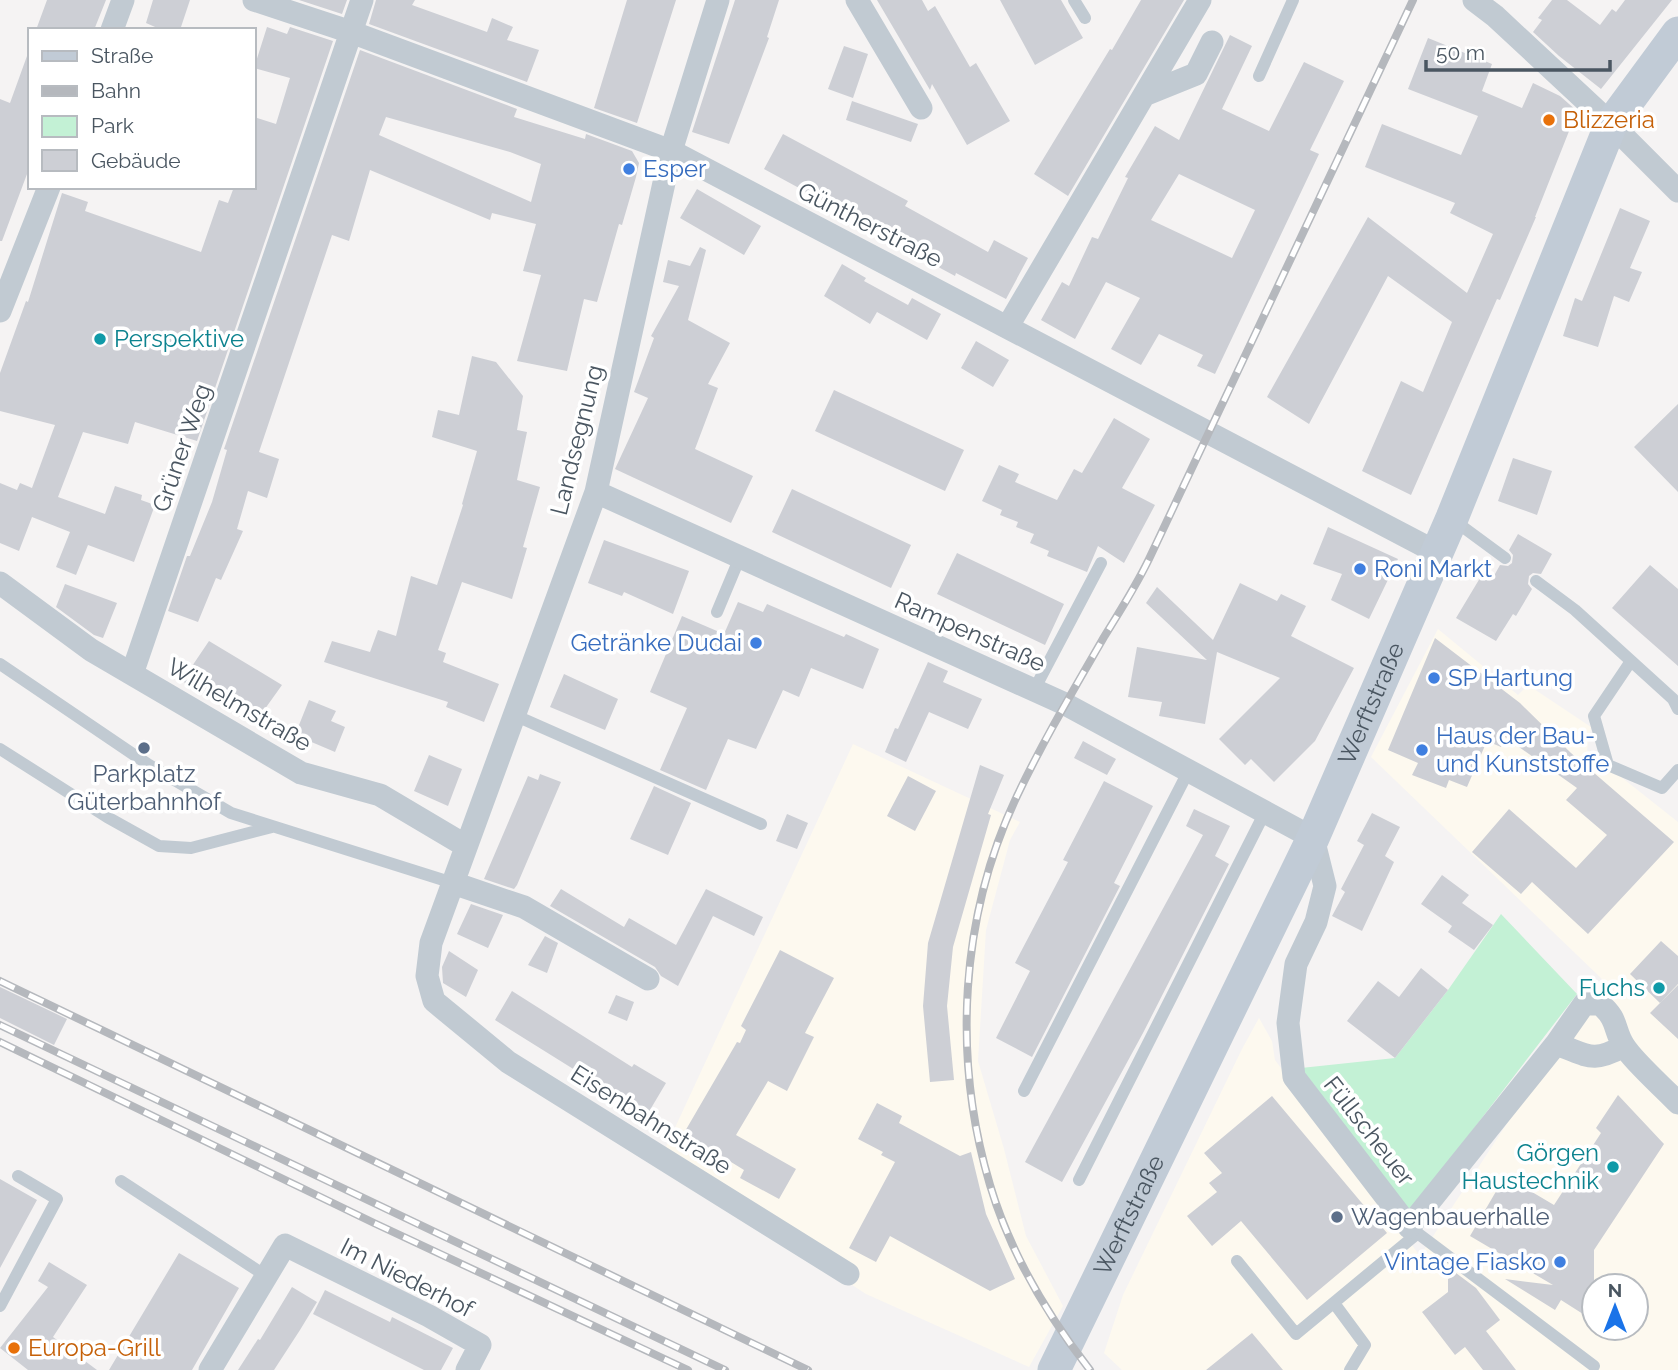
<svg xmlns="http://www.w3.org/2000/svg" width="1678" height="1370" viewBox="0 0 1678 1370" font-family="Raleway,sans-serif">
  <rect width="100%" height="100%" fill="#f5f3f3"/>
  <path fill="#fdf9ef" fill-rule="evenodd" d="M1438,629l80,66 10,-10 63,42 -4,23 91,72v548h-556l-18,-17 19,-58 119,-246 17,-31 13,23 3,19 145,196 182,-277 -231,-222zM1594,1286h42v42h-42z
    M853,744l167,78 -10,18 -24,90 -8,131 26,88 22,87 37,70 -34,61 -163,-73 -206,-134z"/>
  <path fill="#c3f1d5" d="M1501,914l76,80 -168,219 -108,-145 94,-10 53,-68z"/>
  <path fill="#cdcfd5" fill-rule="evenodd" d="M47,0h59l-12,30h-58z
    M153,0h37l-10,30h-18l-16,-7z
    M299,0h48l-5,14z
    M376,0h39l-3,5 75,27 5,-14 21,9 -6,13 32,10 -12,32 -158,-58z
    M627,0h49l-39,123 -43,-15z
    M735,0h44l-12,37 2,1 -40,106 -37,-12z
    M877,0h45l6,11 7,-5 35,61 6,-4 34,58 -43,24 -35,-61 -2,6z
    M1000,0h61l22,38 -48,27z
    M1141,0h43l-116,196 -34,-22 76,-125 2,1z
    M1552,0h15l33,25 12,-16 4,3 9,-12h47l-71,89 -42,-33 -26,-24 9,-12 -4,-2z
    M267,27l20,7 3,-7 43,14 -136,400 -62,-19 -7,22 -45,-12 -25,65 47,17 10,-28 27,9 -1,5 14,5 -21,57 -46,-17 -12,30 -20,-8 14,-35 -38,-15 -13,34 -19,-8v-60l17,7 3,-7 12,5 23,-63 -55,-14v-38l26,-72 2,1 34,-109 26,9 -3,9 116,41 18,-52 9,3 6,-16h20v-70l22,7 14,-46 -36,-10z
    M1230,35l22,11 -30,63 47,22 35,-69 40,19 -34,69 9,4 -104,220 -18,-8 6,-11 -44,-21 -18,31 -30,-16 29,-51 -34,-16 -31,57 -34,-19 21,-38 7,4 23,-49 6,2 30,-61 -3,-1 30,-51 24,14zM1179,174l76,36 -23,48 -81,-38z
    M1428,38l64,26 -10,27 40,17 11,-25 27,13 17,15 -42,106h1l-36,83 -3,-1 -86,196 -49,-24 39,-90 22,11 29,-70 -64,-46 -79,148 -42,-27 101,-180 99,76 26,-59 -43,-21 5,-10 -90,-36 17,-43 79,31 17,-39 -70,-27z
    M844,46l24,8 -15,44 -25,-9z
    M360,50l157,59 -3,8 71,22 1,-5 46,17 7,12 -3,14 -14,48 -3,-1 -22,78 -13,-3 -17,72 -50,-10 24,-86 -18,-4 13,-47 -44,-11 -2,7 -120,-50 -21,71 -17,-6 -73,217 20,7 -12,39 -19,-7 -11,38 6,2 -22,49 -5,-2 -18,44 -30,-11 19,-55h3l22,-54 15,-52 -3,-1zM386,117l124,35 31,12 -10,38 -152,-67z
    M27,56h3v110l-28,75h-2v-142l10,4z
    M852,101l66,23 -7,18 -65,-22z
    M783,134l125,67 -3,5 83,46 6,-12 34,18 -22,41 -50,-26 -1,3 -52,-28 1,-3 -140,-76z
    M697,189l64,37 -17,29 -64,-37z
    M1620,208l30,13 -20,47 12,4 -13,30 -15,-6 -16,51 -35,-11 12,-38 7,3z
    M700,247l6,3 -18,70 42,23 -22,41 10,4 -23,61 58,27 -22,47 -116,-54 33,-71 -14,-6 20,-54 -3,-2 28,-50 -16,-4 5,-22 22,6z
    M842,264l24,14 -2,3 44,24 4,-7 29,16 -14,26 -50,-28 -7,12 -46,-28z
    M976,341l33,19 -16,27 -32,-19z
    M472,356l24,6 27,34 -6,34 10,2 -10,48 23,7 -17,60 4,1 -15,51 -50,-17 -24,68 8,3 -3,9 56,22 -15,38 -38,-15 2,-5 -124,-40 8,-21 38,11 8,-22 18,6 15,-60 26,9 26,-80 -1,-1 15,-53 -45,-14 6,-27 21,5z
    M834,390l130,60 -19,41 -130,-60z
    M1678,404v88l-44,-45z
    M1114,418l36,21 -28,49 33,17 -31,58 -26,-17 -11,26 -40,-16 2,-5 -19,-8 4,-9 -18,-7 2,-5 -18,-7 2,-5 -20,-9 17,-36 20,9 -4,8 42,18 17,-31 8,4z
    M1513,458l39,13 -15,44 -39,-14z
    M792,489l119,56 -20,43 -119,-56z
    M1328,527l70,32 -29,60 -38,-19 11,-26 -29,-10z
    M1518,534l34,20 -11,20 -8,-1 -4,3 -1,8 4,5 -16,27 -3,-2 -17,27 -40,-23 30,-50 9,6 5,-9 8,1 4,-3 1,-8 -4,-5z
    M604,540l85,31 -16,43 -49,-22 -2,4 -34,-13z
    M957,553l107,51 -19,41 -108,-51z
    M1650,565l28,24v77l-66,-58z
    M1240,583l37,18 4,-7 25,12 -15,30 63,32 -39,73 -41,41 -23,-23 -6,6 -26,-26 61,-61 -63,-26 -12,72 -46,-8 3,-14 -34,-5 9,-50 70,13 -61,-57 11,-16 56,53z
    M65,584l52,19 -14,35 -9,-3 -38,-28z
    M738,602l25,10 4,-8 77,33 2,-3 33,15 -16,40 -52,-21 -12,29 -16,-7 -27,59 -28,-10 -22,51 -46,-20 27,-62 -37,-16 32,-76 42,18z
    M1435,638l85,65 51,50 103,89 -86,92 -56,-52 -11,12 -49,-42 37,-43 67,59 31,-33 -41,-35 11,-12 -72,-51 -4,10 -14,-6 -20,46 -18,-7 -3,8 -34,-13 6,-12 -30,-13z
    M209,641l73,44 -20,28 -13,-6 -9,10 -58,-36z
    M928,662l20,9 -5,11 39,17 -14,30 -39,-17 -23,50 -21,-10 10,-24 3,1z
    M564,674l54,25 -13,31 -55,-23z
    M309,700l27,11 -5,10 14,6 -10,25 -40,-17z
    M1083,741l33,18 -9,16 -33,-17z
    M429,755l33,14 -14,37 -34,-15z
    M980,765l24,10 -16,39 3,1 -38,132 -6,59 7,74 -24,2 -7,-76 5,-63z
    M540,774l21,8 -44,103 -3,4 -30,-10 44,-103 10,4z
    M908,776l28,15 -21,40 -28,-15z
    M1104,781l49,25 -39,77 6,3 -88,171 -36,-19 34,-67 -15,-8 53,-101 -5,-2z
    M654,786l37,17 -23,52 -38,-16z
    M1194,809l36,17 -15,30 14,8 -86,169 -81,149 -37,-20 178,-327 -17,-9z
    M1372,813l28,14 -15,29 9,6 -32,69 -30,-15 13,-24 -4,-3 23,-44 -7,-4z
    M787,814l21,9 -11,26 -21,-8z
    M1442,875l27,20 -7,8 31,22 -19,25 -26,-18 4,-6 -31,-22z
    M561,889l63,38 5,-9 47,27 30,-56 57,28 -9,19 -41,-20 -35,70 -17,-10 -6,-9 -105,-61z
    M471,904l32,11 -15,33 -31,-14z
    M545,936l13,7 -11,30 -19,-8z
    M1661,941l17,15v28l-18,19 -30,-29z
    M780,950l54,28 -29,55 9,4 -27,54 -19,-10 -32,54 60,34 -17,30 -39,-21 4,-8 -60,-37 53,-91 3,1 6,-13 -5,-4z
    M449,951l29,19 -12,27 -23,-14 -1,-16z
    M1421,968l27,22 -53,68 -48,-37 31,-40 21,16z
    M1678,985v54l-28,-26z
    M0,987l67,32 -13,26 -54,-27z
    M512,991l120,76 2,-3 32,19 -19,32 -152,-95z
    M616,995l18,7 -7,19 -19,-8z
    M1618,1095l46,49 -70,106v71l-33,-21 -6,10 -50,-31 48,6 -83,-49 35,-60 49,29 47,-72 -5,-5z
    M1272,1096l115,137 -80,67 -66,-79 -29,25 -25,-30 30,-24 -8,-9 13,-10 -18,-20z
    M877,1103l25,13 -3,7 61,33 11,-4 15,62 29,65 -25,12 -100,-55 -14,26 -27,-14 46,-86 -14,-7 2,-3 -25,-13z
    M0,1179l37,21 -37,68z
    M179,1253l60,35 -47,82h-83z
    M49,1262l38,23 -34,52 44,33h-69l-28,-22 48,-61 -10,-6z
    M1456,1273l20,15 24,32 -14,11 30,39h-33l-18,-23 -10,8 -33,-43 26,-20v-13z
    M292,1287l25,15 -17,28 -26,40h-36l20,-31 2,1z
    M325,1290l65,32 2,-5 61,31 -12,22h-17l-111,-56z
    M1252,1333l31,37h-77z"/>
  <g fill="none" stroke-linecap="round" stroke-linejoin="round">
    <path stroke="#c1cad2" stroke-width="12" d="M1074,0l11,18
      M1259,76l34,-76
      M1452,519l53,39
      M1536,581l39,29 98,89 5,10
      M717,612l23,-55
      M1631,661l-37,55 14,49 54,23 16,-18
      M0,664l149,101 82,48 222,70
      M1034,690l67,-127
      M514,715l247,109
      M0,749l107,68 52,29 32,2 81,-21
      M1024,1091l164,-319
      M1079,1180l186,-368
      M121,1181l145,95
      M1412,1229l182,137
      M1237,1261l59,73 122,-101
      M1334,1303l31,42 -15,25
      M0,1306l57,-107 -39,-23"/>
    <path stroke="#c1cad2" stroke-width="23" d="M254,0l97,32 320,119 765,401
      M718,0l-47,151 -75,341 -165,451 -4,33 7,25 74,61 340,212
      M857,0l64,108
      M1474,0l21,16 116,108 67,67
      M112,30l11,-30
      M1144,95l52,-21 16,-32
      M0,311l49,-124
      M1008,326l192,-326
      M596,492l469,212 248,134 12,48 -9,36 -20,42 -8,59 6,54 115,150 147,-183
      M0,583l91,67 210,123 79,22 86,51
      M132,674l230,-674
      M453,883l71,24 124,72
      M1624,1046c-33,18 -36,9 -68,-2l28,-40h16c19,16 13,25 24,42 10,16 40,42 54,57
      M210,1370l75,-125 144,71 51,29 -13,25"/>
    <path stroke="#c1cbd6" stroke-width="33" id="s1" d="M1054,1370l259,-532 139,-320 159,-394 67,-91"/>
    <defs>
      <path id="rail" d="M0,981l808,389
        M0,1025l725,345
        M0,1042l374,181 314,147
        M1090,1370c-43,-55 -80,-118 -100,-185 -38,-127 -30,-269 27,-389 26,-55 57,-107 87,-159 16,-26 32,-51 45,-78 88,-186 176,-373 264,-559"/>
    </defs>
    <use href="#rail" stroke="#b5b8bd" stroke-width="8"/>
    <use href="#rail" stroke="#fff" stroke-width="5" stroke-dasharray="16" stroke-linecap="butt"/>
  </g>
  <g fill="#e8710a" stroke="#fff" stroke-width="2.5">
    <circle cx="1549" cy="120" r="7"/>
    <circle cx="14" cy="1348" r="7"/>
  </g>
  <g fill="#3f7fe0" stroke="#fff" stroke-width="2.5">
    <circle cx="629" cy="169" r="7"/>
    <circle cx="1360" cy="569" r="7"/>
    <circle cx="756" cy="643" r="7"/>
    <circle cx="1434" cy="678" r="7"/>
    <circle cx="1422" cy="750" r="7"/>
    <circle cx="1560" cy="1262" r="7"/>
  </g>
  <g fill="#0f9aa8" stroke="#fff" stroke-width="2.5">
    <circle cx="100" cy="339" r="7"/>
    <circle cx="1659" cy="988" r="7"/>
    <circle cx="1613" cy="1167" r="7"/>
  </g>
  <g fill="#5c6f8a" stroke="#fff" stroke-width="2.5">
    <circle cx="144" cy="748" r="7"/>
    <circle cx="1337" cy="1217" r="7"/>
  </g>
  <g text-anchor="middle" stroke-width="7" stroke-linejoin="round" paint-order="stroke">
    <g font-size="24" fill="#c56008" stroke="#fff" text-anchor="start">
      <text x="1563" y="128">Blizzeria</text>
      <text x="28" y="1356">Europa-Grill</text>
    </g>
    <g font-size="24" fill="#366cbe" stroke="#fff" text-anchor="start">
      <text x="643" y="177">Esper</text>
      <text x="1374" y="577">Roni Markt</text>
      <text x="742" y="651" text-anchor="end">Getränke Dudai</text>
      <text x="1448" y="686">SP Hartung</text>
      <text x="1436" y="744">Haus der Bau-<tspan x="1436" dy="28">und Kunststoffe</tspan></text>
      <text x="1546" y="1270" text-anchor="end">Vintage Fiasko</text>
    </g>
    <g font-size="24" fill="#4a5661" stroke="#fff">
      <text transform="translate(870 225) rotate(27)" y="8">Güntherstraße</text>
      <text transform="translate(577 440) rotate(-76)" y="8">Landsegnung</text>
      <text transform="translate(182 448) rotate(-71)" y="8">Grüner Weg</text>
      <text transform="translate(970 632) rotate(24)" y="8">Rampenstraße</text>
      <text dy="8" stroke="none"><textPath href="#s1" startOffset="738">Werftstraße</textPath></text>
      <text transform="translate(239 705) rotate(30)" y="8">Wilhelmstraße</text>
      <text transform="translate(651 1120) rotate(32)" y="8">Eisenbahnstraße</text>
      <text transform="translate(1369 1131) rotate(52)" y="8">Füllscheuer</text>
      <text dy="8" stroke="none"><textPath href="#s1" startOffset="172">Werftstraße</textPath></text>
      <text transform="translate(407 1278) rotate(27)" y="8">Im Niederhof</text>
    </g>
    <g font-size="24" fill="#0d838f" stroke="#fff" text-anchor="end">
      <text x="114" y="347" text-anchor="start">Perspektive</text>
      <text x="1645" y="996">Fuchs</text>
      <text x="1599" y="1161">Görgen<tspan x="1599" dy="28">Haustechnik</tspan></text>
    </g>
    <g font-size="24" fill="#4e5e75" stroke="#fff">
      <text x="144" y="782">Parkplatz<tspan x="144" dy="28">Güterbahnhof</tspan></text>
      <text x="1351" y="1225" text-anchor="start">Wagenbauerhalle</text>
    </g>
  </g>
  <rect x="28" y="28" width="228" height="161" fill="#ffffff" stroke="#b7bbc0" stroke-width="2"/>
  <rect x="42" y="51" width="35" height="10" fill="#c1cbd6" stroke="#b7bbc0" stroke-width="2"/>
  <text x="91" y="63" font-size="21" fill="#4a5661">Straße</text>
  <rect x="42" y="86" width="35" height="10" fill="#b5b8bd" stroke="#b7bbc0" stroke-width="2"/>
  <text x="91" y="98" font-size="21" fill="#4a5661">Bahn</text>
  <rect x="42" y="116" width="35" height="21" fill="#c3f1d5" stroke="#b7bbc0" stroke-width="2"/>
  <text x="91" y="133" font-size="21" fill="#4a5661">Park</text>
  <rect x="42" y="150" width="35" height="21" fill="#cdcfd5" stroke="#b7bbc0" stroke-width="2"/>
  <text x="91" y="168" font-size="21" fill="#4a5661">Gebäude</text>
  <g transform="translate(1615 1307)"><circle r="33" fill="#ffffff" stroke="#b7bbc0" stroke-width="2"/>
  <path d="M0-5L12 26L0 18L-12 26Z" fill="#1a73e8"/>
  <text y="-10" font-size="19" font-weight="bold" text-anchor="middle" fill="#4a5661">N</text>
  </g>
  <path d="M1426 60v10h184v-10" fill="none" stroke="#4a5661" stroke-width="3.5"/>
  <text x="1436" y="60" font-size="21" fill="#4a5661" stroke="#ffffff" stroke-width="5" paint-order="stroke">50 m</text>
</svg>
